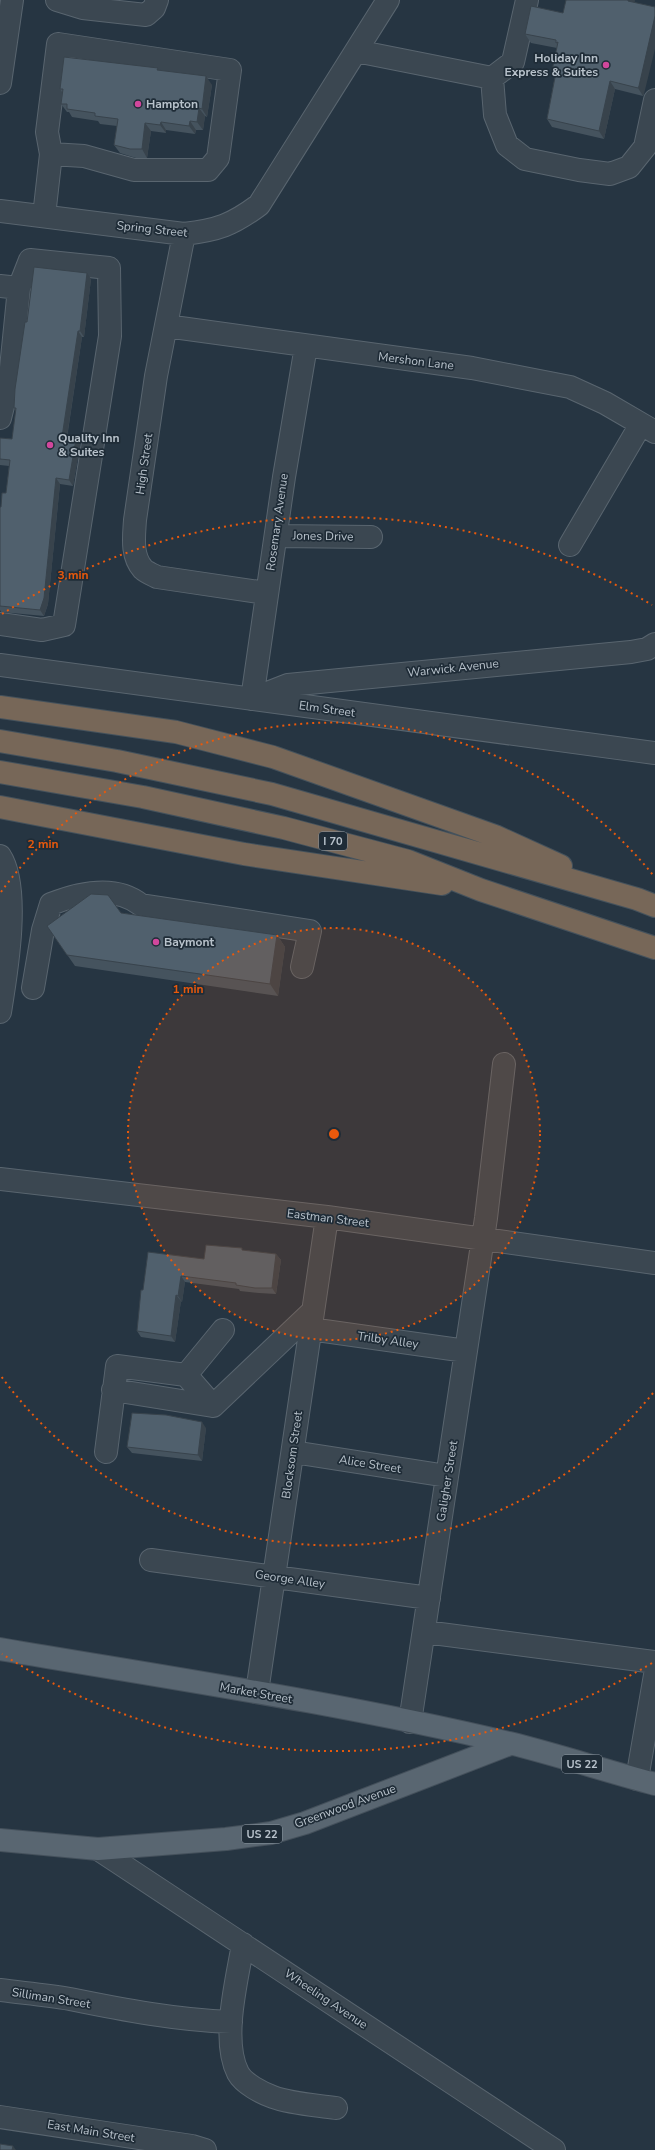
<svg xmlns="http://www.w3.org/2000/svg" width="655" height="2150" viewBox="0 0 655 2150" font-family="'Nunito Sans',sans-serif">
  <rect width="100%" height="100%" fill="#263542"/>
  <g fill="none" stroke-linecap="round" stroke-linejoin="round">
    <defs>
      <path id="minor" d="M57,0l26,8 63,7 8,-7 3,-8
        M356,51l136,27 3,37 12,30 18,14 54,11 31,4 19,-7 16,-20 10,-47
        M492,78l21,-16 14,-62
        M0,83l12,-83
        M0,211l184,23c34,-4 48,-9 75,-29l129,-205
        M44,216l7,-62 -4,-22 11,-88 172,26 -12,88 -10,12h-74l-50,-14 -33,-2
        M184,234l-28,142 -21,144c-1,16 -4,36 8,49 3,3 10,6 14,8l109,16
        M0,286l19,2 -9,90 -10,40
        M166,326l306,42 98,19 35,16 50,29
        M306,346l-22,131 -32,222 36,-14 343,-33 16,-3 8,-5
        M276,536l95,1
        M570,545l71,-121
        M0,624l42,6 22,-5 46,-289 -1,-68 -79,-8 -11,28
        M0,665l655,88
        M0,856c21,32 6,119 0,156
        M33,988l10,-58 8,-26c28,-11 64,-20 90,1l169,26 -8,36
        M0,1179l327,38 328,46
        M310,1329l156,22
        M186,1375l37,-45
        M113,1390l100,16 99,-94
        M106,1452l11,-86 69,9 27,31
        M293,1452l154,24
        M151,1560l278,38
        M425,1632l230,30
        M257,1692l70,-475
        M410,1722l76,-504 18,-154
        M637,1779l18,-104
        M98,1849l456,301
        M243,1944c-6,36 -22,96 -5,129 6,11 24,20 35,24 19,7 43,8 63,11
        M0,1990c23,3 47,5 70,9 54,11 107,21 161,23
        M0,2117l192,29 13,4"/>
      <path id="major" d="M0,1649c170,29 341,54 509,94 49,12 97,28 146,41
        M0,1840l98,9 128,-10 45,-6 34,-10 205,-79"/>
      <path id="highway" d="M0,707l176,25 97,25 222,79 66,30
        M0,741l117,20 155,33 365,105 18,7
        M0,772l143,25 141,31 124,33 73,29 174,58
        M0,807l244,47 198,30"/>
    </defs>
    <use href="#minor" stroke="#59656f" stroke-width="24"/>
    <use href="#major" stroke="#44505b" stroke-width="24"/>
    <use href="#highway" stroke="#45525c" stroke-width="24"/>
    <use href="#minor" stroke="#3b4751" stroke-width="22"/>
    <use href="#major" stroke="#596671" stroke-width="22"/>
    <use href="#highway" stroke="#776758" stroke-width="22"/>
  </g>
  <path fill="#45535e" d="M635,2l9,92 -1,2 -28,-7 -11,50 -52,-12 -5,-8 8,-43 -3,-5 5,-23 -26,-5 -6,-9 38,-21z
    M159,70l53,15 -5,32 -2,-1 -2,14h-7l-1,4 -29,-4v3l-15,-2 -4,27h-11l-16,-5 -6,-8 3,-19 -17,-2 -2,-3 -26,-4 -3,-5h-2l-6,-8 1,-12 -2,-3z
    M91,279l-7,58h-2l-15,101 9,1 4,6 -7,41 -13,-2 -12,120 -4,12 -43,-4 -1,-2v-103h1l5,-14 3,-27 -9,-1v-27l12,1 4,-28 -2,-3 13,-86z
    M121,913l156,22 8,12 -7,49 -203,-30 -28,-40z
    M243,1250l33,4 5,6 -5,34 -17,-1 -19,-2 -1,-2 -54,-7 -3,20 -1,-1 -6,41 -34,-5 -4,-6 6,-41 61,-31z
    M206,1428l-4,33 -70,-8 -5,-6z"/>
  <path fill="#38434c" d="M628,0h7l-1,9 -6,-8z
    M655,16v33l-11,45 -1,2 -5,-8z
    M206,76l6,9 -5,32 -5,-8z
    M610,81l5,8 -11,50 -5,-8z
    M199,108l6,8 -2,14 -6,-8z
    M190,121l6,9 -1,4 -6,-8z
    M161,122l5,8v3l-6,-8z
    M145,123l6,8 -4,27 -5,-9z
    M87,273l4,6 -7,58 -4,-6z
    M78,331l4,6 -16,106 -4,-6z
    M76,439l4,6 -7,41 -4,-6z
    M56,478l4,6 -12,120 -4,12 -4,-6z
    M277,935l8,12 -7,49 -8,-12z
    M276,1254l5,6 -5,34 -4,-6z
    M181,1276l4,6 -3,20 -4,-6z
    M176,1295l5,6 -6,41 -4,-6z
    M202,1422l4,6 -4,33 -4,-6z
    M13,2146l3,4h-4z"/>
  <path fill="#50606d" stroke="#38434c" d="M566,0h62v1l27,6v9l-16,70 -1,2 -28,-7 -11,50 -52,-12 9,-47 -4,-1 6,-29 -2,1v-3l-31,-6 6,-28 32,7z
    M64,57l94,11 -1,2 49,6 -4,33 -3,-1 -2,14 -7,-1 -1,5 -28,-4 -1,3 -15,-2 -3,26h-12l-16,-4 4,-26 -23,-3v-3l-28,-4v-5h-6l2,-15h-3z
    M34,267l53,6 -7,58h-2l-16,106 14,2 -7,41 -13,-2 -12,120 -4,12 -40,-4v-99h1l1,-14h4l4,-33 -10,-1v-21l12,1 4,-31h-2l1,-19 10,-67h2z
    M91,894l17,1 13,18 156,22 -7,49 -203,-29 -20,-29z
    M206,1245l36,3v2l34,4 -4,34h-17l-19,-3v-2l-55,-7 -3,20 -2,-1 -5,41 -34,-5 4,-41h2l5,-38 56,7z
    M132,1413l34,2 36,7 -4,33 -71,-8z
    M0,2144l13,2 -1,4h-12z"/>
  <circle cx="334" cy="1134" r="206" fill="#e8590c" fill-opacity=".12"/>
  <g fill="none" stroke="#e8590c" stroke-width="2" stroke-dasharray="2 4">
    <circle cx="334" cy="1134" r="206"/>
    <path d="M653 1393A411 411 0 0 1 1 1376M1 892A411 411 0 0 1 653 875"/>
    <path d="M652 1663A617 617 0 0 1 2 1654M2 614A617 617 0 0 1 652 605"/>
  </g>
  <g fill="#d1479c" stroke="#1f2c37" stroke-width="1.5">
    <circle cx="606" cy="65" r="4"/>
    <circle cx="138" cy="104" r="4"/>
    <circle cx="50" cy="445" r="4"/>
    <circle cx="156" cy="942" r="4"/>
  </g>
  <g text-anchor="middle" stroke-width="3.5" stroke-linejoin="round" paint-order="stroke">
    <g fill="#1f2c37" stroke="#8a959f" stroke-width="1">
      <rect x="319" y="832" width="28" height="18" rx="3"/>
      <rect x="562" y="1755" width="40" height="18" rx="3"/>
      <rect x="242" y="1825" width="40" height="18" rx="3"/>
    </g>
    <g font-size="11" font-weight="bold" fill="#b8c2cb">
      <text x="333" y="845">I 70</text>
      <text x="582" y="1768">US 22</text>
      <text x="262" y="1838">US 22</text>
    </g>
    <g font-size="12" font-weight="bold" fill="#b8c2cb" stroke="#1f2c37" text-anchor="start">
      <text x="598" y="62" text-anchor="end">Holiday Inn<tspan x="598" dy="14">Express &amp; Suites</tspan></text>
      <text x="146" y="108">Hampton</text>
      <text x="58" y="442">Quality Inn<tspan x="58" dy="14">&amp; Suites</tspan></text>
      <text x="164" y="946">Baymont</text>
    </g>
    <g font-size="12" fill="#b8c2cb" stroke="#1f2c37">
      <text transform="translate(152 229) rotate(6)" y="4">Spring Street</text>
      <text transform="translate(416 361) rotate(7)" y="4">Mershon Lane</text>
      <text transform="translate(144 464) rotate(-82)" y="4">High Street</text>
      <text transform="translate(277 522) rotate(-82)" y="4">Rosemary Avenue</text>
      <text transform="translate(323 536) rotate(1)" y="4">Jones Drive</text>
      <text transform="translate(453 668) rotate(-6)" y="4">Warwick Avenue</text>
      <text transform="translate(327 709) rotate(8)" y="4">Elm Street</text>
      <text transform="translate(328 1218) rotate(7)" y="4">Eastman Street</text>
      <text transform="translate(388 1340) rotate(8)" y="4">Trilby Alley</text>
      <text transform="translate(292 1455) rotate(-82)" y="4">Blocksom Street</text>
      <text transform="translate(370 1464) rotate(9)" y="4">Alice Street</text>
      <text transform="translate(447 1481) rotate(-81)" y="4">Galigher Street</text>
      <text transform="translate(290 1579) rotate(8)" y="4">George Alley</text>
      <text transform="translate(256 1693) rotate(10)" y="4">Market Street</text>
      <text transform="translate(345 1806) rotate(-20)" y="4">Greenwood Avenue</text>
      <text transform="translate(51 1998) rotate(9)" y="4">Silliman Street</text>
      <text transform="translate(326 1999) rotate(34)" y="4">Wheeling Avenue</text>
      <text transform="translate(91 2131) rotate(9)" y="4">East Main Street</text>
    </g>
  </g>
  <circle cx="334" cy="1134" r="6" fill="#e8590c" stroke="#1f2c37" stroke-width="2"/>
  <g font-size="12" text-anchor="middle" font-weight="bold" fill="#e8590c" stroke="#1f2c37" stroke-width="3.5" stroke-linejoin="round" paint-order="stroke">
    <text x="73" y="579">3 min</text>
    <text x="43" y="848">2 min</text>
    <text x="188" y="993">1 min</text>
  </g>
</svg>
